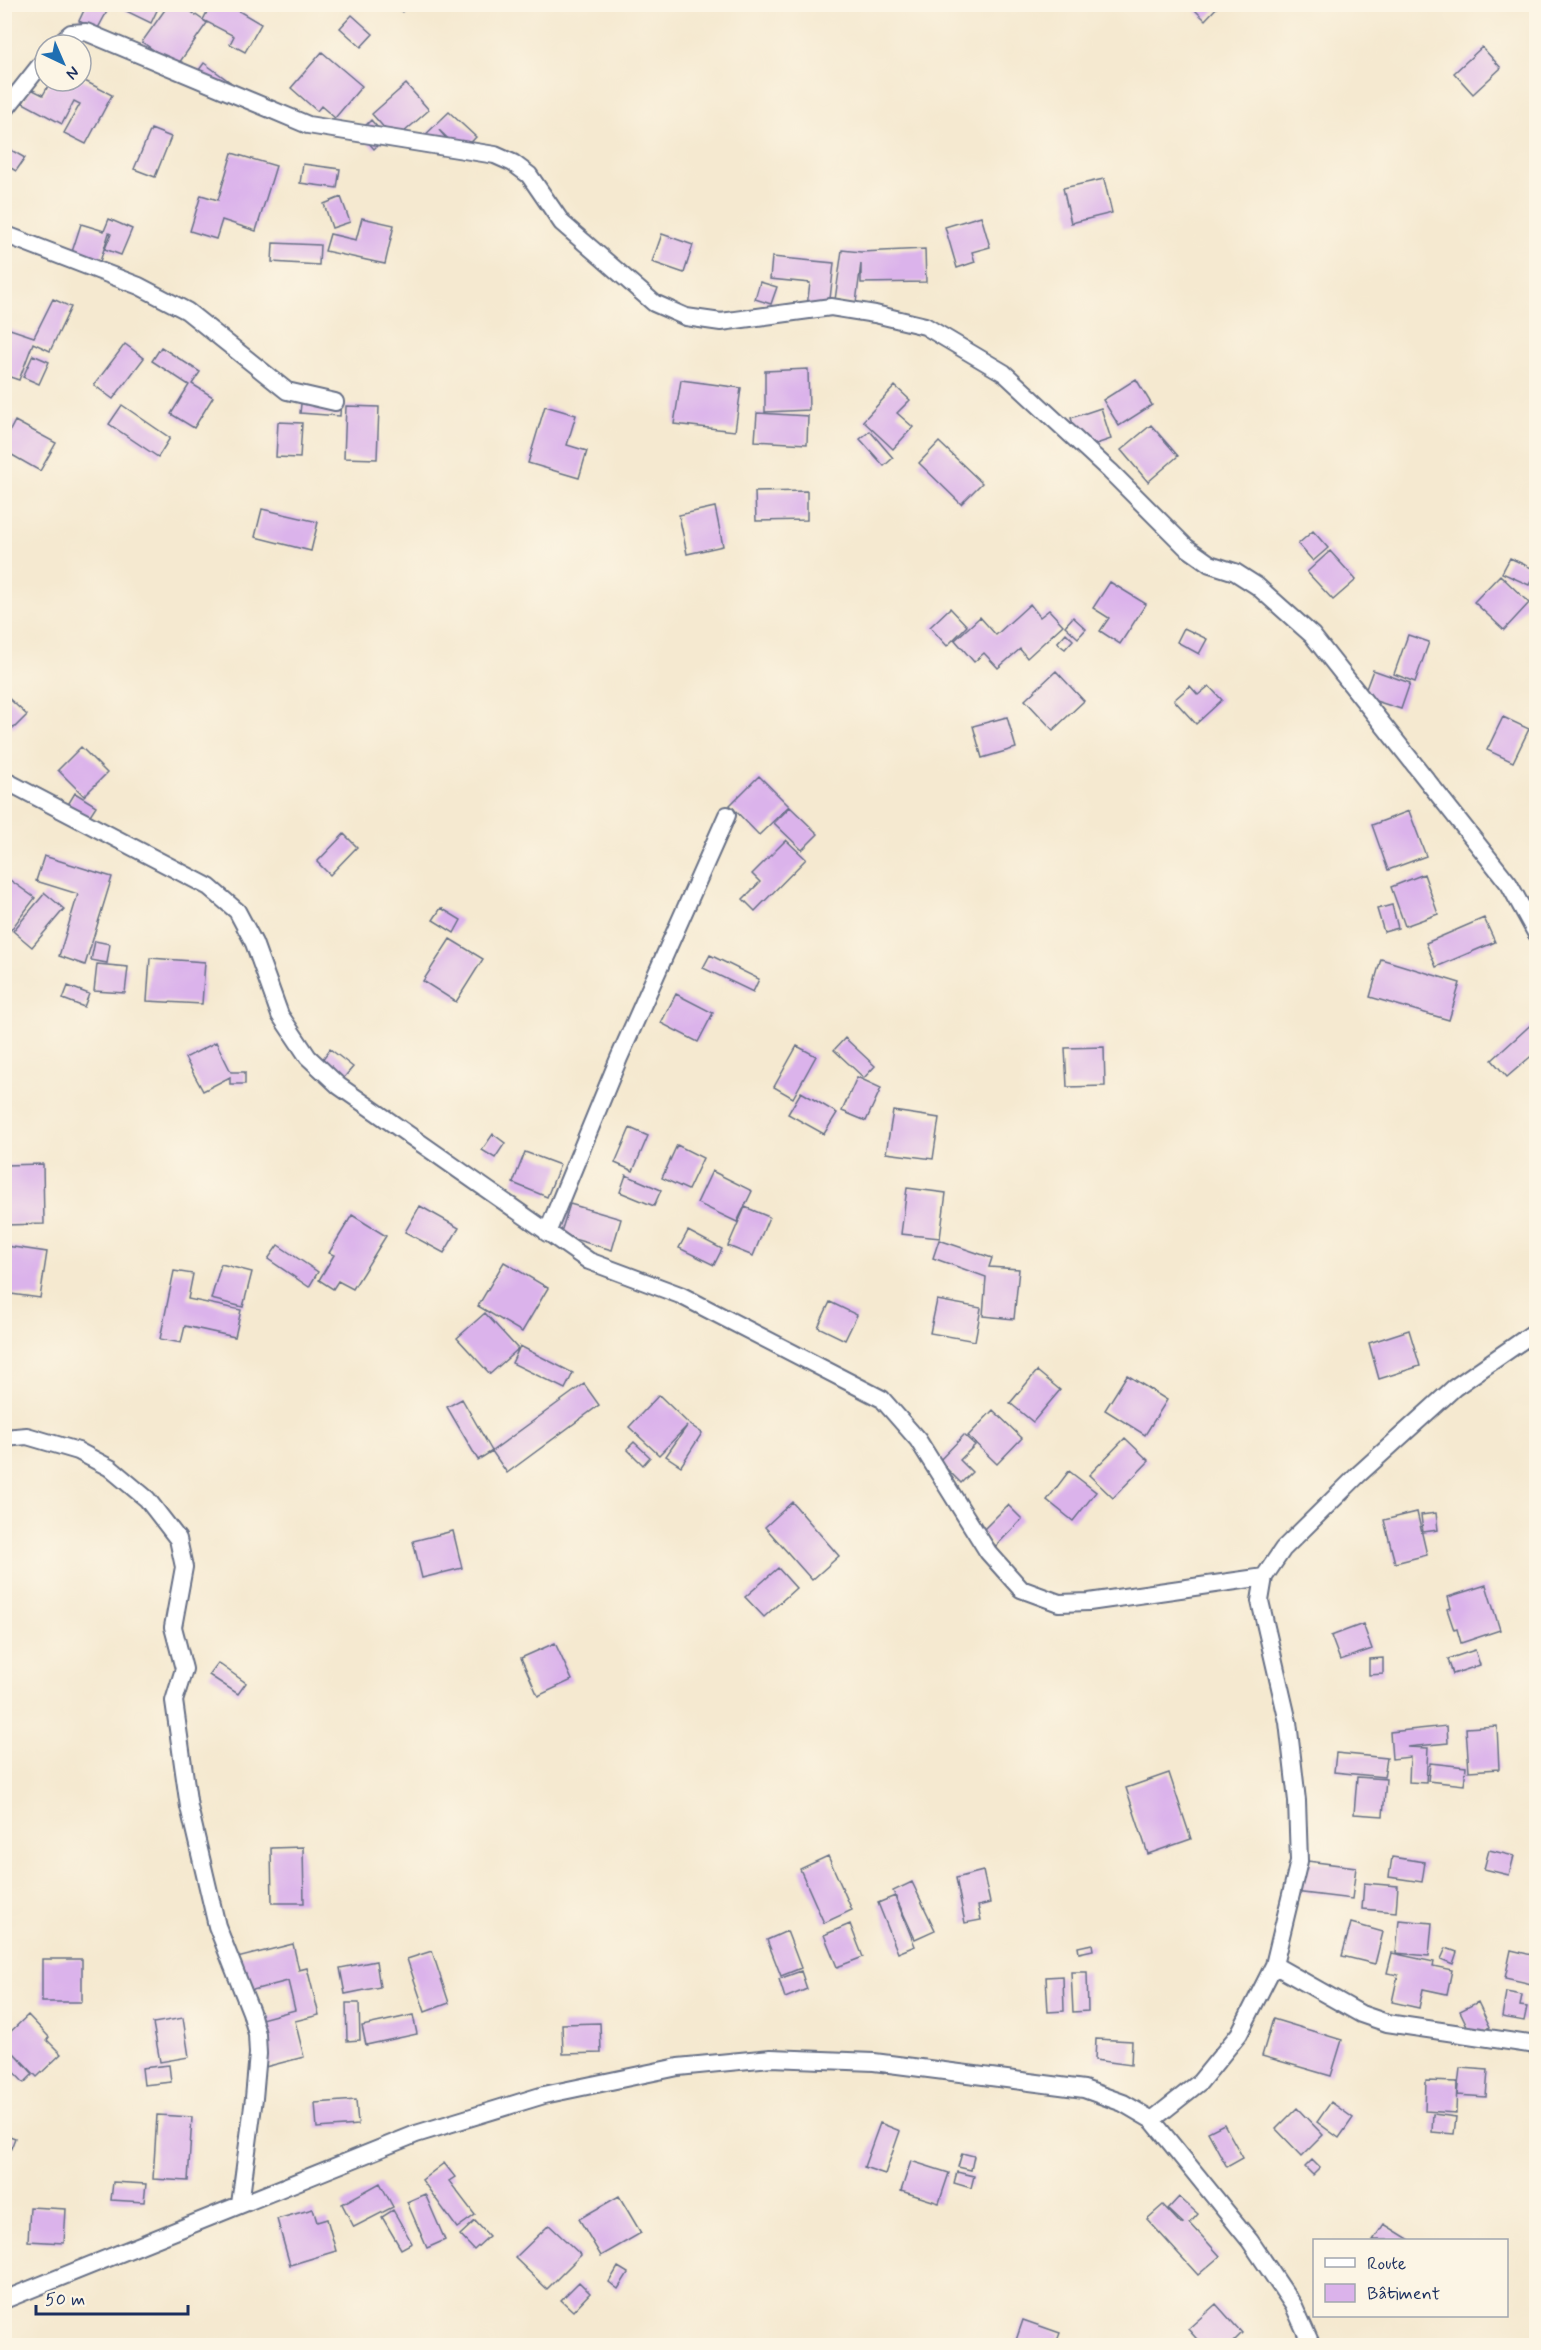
<svg xmlns="http://www.w3.org/2000/svg" width="1541" height="2350" viewBox="0 0 1541 2350" font-family="Mynerve,sans-serif">
  <rect width="100%" height="100%" fill="#fcf5e5"/>
  <filter id="ink" filterUnits="userSpaceOnUse"><feTurbulence type="fractalNoise" baseFrequency=".0167" numOctaves="2"/><feDisplacementMap in="SourceGraphic" scale="12" xChannelSelector="R" yChannelSelector="G"/><feConvolveMatrix kernelMatrix="1 2 1 2 8 2 1 2 1" color-interpolation-filters="sRGB"/></filter>
  <filter id="wash" filterUnits="userSpaceOnUse"><feTurbulence type="fractalNoise" baseFrequency=".008" numOctaves="4" result="noise"/><feDisplacementMap in="SourceGraphic" scale="24" xChannelSelector="R" yChannelSelector="G"/><feGaussianBlur stdDeviation="1.35" result="paint"/><feColorMatrix in="noise" values="0 0 0 0 0 0 0 0 0 0 0 0 0 0 0 0 0 1.4 0 .05"/><feComposite in="paint" operator="in"/></filter>
  <g filter="url(#wash)">
    <rect width="100%" height="100%" fill="#f5e9d0"/>
    <g id="blocks">
      <path fill="#dbb3eb" d="M87,4h24l-14,26 -18,-9z
        M124,4h36l-9,19 -29,-14z
        M169,4h11l27,19 -30,43 -35,-24z
        M211,4h16l34,20 -16,28 -15,-8 4,-8 -31,-16z
        M395,4h15l-8,8z
        M1189,4h31l-15,16z
        M352,15l21,19 -12,13 -21,-19z
        M1482,47l19,21 -28,26 -19,-21z
        M322,52l40,34 -27,32 -14,-12 -4,5 -26,-23z
        M204,63l26,19 -11,15 -26,-19z
        M81,79l31,16 -26,49 -22,-11 16,-29 -6,-3 -12,23 -39,-21 8,-14 12,6 8,-14h30z
        M406,84l23,26 -34,30 -23,-26z
        M449,112l27,25 -14,15 -23,-22 6,7 -15,14 -10,-11z
        M371,120l15,17 -12,12 -15,-17z
        M151,129l20,8 -16,40 -21,-8z
        M4,146l21,12 -9,13 -12,-7z
        M232,153l44,13 -20,65 -34,-11 -6,19 -26,-8 11,-36 17,5z
        M303,164l37,5 -3,19 -37,-5z
        M1104,179l8,34 -41,10 -8,-35z
        M341,197l9,25 -18,6 -8,-24z
        M981,216l9,31 -18,5 3,10 -18,6 -12,-41z
        M362,218l32,7 -9,39 -60,-13 5,-17 26,6z
        M109,219l23,10 -11,26 -16,-6 6,-15 -2,-1 -11,35 -28,-10 11,-34 23,7z
        M662,234l31,11 -9,28 -32,-11z
        M273,243l47,2 -1,20 -47,-3z
        M925,249l1,33 -65,1v-20l-5,40 -21,-3 7,-50 19,2z
        M772,257l62,6 -5,45 -22,-2 3,-23 -40,-4z
        M760,282l17,5 -6,17 -16,-5z
        M53,299l18,8 -21,44 -17,-8 -14,37 -15,-5v-48l30,10z
        M125,344l19,14 -31,41 -19,-14z
        M161,347l39,25 -8,12 21,13 -19,31 -23,-14 18,-29 -37,-24z
        M33,355l16,7 -10,22 -16,-7z
        M808,369l1,41 -44,2v-41z
        M1136,379l16,26 -33,21 -16,-26z
        M681,380l60,8 -6,43 -61,-7z
        M895,386l15,14 -13,13 16,14 -20,22 -30,-28z
        M302,395l39,2 -1,19 -40,-3z
        M122,405l48,33 -12,19 -49,-33z
        M346,406l33,1 -2,52 -33,-1z
        M545,406l31,9 -9,30 20,6 -8,27 -51,-15z
        M1101,408l10,31 -30,10 -10,-31z
        M757,413l51,3 -1,28 -52,-3z
        M15,421l41,22 -16,28 -35,-20v-11z
        M278,422l24,1 -2,35 -24,-1z
        M1151,425l27,31 -30,26 -27,-32z
        M870,431l23,27 -9,8 -24,-27z
        M939,442l43,41 -21,21 -42,-41z
        M807,491v29l-51,1 -1,-29z
        M715,507l8,39 -36,8 -8,-39z
        M262,509l56,13 -7,29 -56,-14z
        M1313,531l15,17 -15,13 -15,-17z
        M1330,551l26,29 -23,20 -26,-28z
        M1510,558l26,12 -7,15 -27,-12z
        M1500,575l29,28 -25,27 -30,-28z
        M1110,582l36,22 -26,40 -20,-13 9,-13 -16,-10z
        M1030,604l10,13 9,-7 14,15 -36,33 -7,-9 -22,19 -14,-15 -10,9 -19,-22 25,-23 16,18z
        M950,608l17,18 -20,20 -17,-19z
        M1073,617l13,12 -8,9 -13,-12z
        M1184,628l23,11 -8,15 -22,-12z
        M1066,633l7,7 -8,9 -8,-6z
        M1408,635l21,7 -14,40 -21,-8z
        M1373,670l37,13 -9,26 -38,-12z
        M1056,671l28,30 -31,29 -28,-30z
        M1190,686l8,9 11,-9 13,14 -26,24 -22,-24z
        M4,694l23,21 -13,13 -10,-8z
        M1007,717l9,31 -34,10 -9,-32z
        M1503,717l26,12 -16,33 -26,-12z
        M81,747l26,26 -23,23 -26,-26z
        M759,776l30,30 -30,29 -29,-30z
        M75,793l21,13 -15,23 -20,-13z
        M790,807l28,27 -16,16 -28,-27z
        M1409,811l17,45 -38,14 -16,-45z
        M344,834l13,13 -27,28 -13,-13z
        M786,840l20,19 -51,52 -12,-12 17,-17 -8,-8z
        M44,856l68,21 -27,88 -26,-9 19,-62 -42,-13z
        M1424,874l14,40 -33,12 -14,-39z
        M10,880l25,18 -25,33 -5,-4v-40z
        M45,893l19,16 -32,38 -19,-16z
        M1392,905l6,23 -14,4 -7,-23z
        M441,908l20,12 -7,13 -21,-13z
        M1484,918l11,24 -59,25 -10,-24z
        M450,939l33,20 -27,43 -33,-21z
        M95,941l15,3 -3,19 -16,-3z
        M710,955l49,24 -6,13 -50,-24z
        M150,958l55,4 -3,42 -55,-3z
        M1381,959l79,24 -11,37 -79,-23z
        M97,964l31,3 -3,26 -31,-2z
        M68,986l21,8 -5,13 -21,-8z
        M676,994l37,19 -15,29 -37,-19z
        M1536,1020v32l-29,25 -15,-17z
        M845,1038l30,28 -11,12 -30,-28z
        M216,1042l15,30h14v12h-15v-7l-27,14 -18,-33z
        M797,1046l19,10 -23,42 -19,-11z
        M1104,1047l1,39 -38,1 -2,-39z
        M330,1049l23,18 -12,14 -22,-17z
        M857,1077l24,11 -15,33 -24,-10z
        M801,1092l36,21 -13,21 -36,-20z
        M893,1111l46,7 -6,41 -47,-6z
        M630,1128l18,8 -15,35 -18,-8z
        M493,1134l12,9 -10,15 -13,-8z
        M677,1145l26,13 -15,32 -26,-12z
        M525,1152l35,13 -13,32 -34,-14z
        M43,1164l1,60 -40,1v-60z
        M712,1171l40,20 -15,31 -40,-19z
        M626,1175l35,15 -7,16 -34,-14z
        M907,1188l39,5 -6,45 -39,-4z
        M570,1204l51,15 -9,31 -52,-15z
        M420,1206l39,22 -15,25 -39,-21z
        M745,1207l24,10 -16,39 -25,-10z
        M352,1215l34,21 -33,53 -15,-8 -5,8 -14,-9 15,-25 -5,-2z
        M688,1231l34,18 -8,16 -35,-17z
        M939,1240l53,18 -3,9 30,2 -5,50 -31,-3 3,-39 -53,-19z
        M278,1245l40,27 -9,15 -41,-28z
        M6,1246l41,6 -7,46 -36,-5z
        M504,1262l44,26 -26,44 -44,-26z
        M221,1264l31,8 -9,35 -32,-8z
        M174,1271l19,3 -5,25 53,11 -6,27 -50,-11 -4,17 -21,-4z
        M937,1300l44,8 -6,33 -45,-8z
        M830,1302l27,13 -12,25 -27,-13z
        M485,1313l33,36 -28,25 -33,-36z
        M1409,1330l11,36 -41,13 -10,-36z
        M520,1346l53,27 -8,16 -53,-26z
        M1037,1371l23,19 -27,32 -23,-19z
        M1127,1375l40,25 -22,35 -40,-25z
        M584,1384l15,21 -92,68 -15,-22 -14,9 -31,-53 15,-8 30,52z
        M659,1395l30,29 13,9 -21,33 -15,-10 21,-30 -28,29 -30,-28z
        M993,1410l29,28 -25,26 -29,-28z
        M964,1435l11,10 -15,15 12,12 -11,11 -22,-22z
        M1125,1438l24,23 -36,37 -24,-23z
        M634,1442l16,15 -7,8 -16,-16z
        M1069,1471l27,21 -23,29 -26,-21z
        M792,1502l47,54 -27,24 -47,-53z
        M1008,1505l14,14 -26,27 -15,-14z
        M1417,1512l10,43 -32,8 -11,-43z
        M1436,1513l2,17 -15,2 -2,-17z
        M453,1531l9,37 -40,10 -9,-37z
        M778,1568l18,20 -32,29 -19,-20z
        M1486,1585l14,45 -39,13 -4,-14 -3,1 -7,-21 4,-1 -3,-11z
        M1363,1624l9,25 -32,11 -9,-24z
        M555,1643l17,37 -34,16 -17,-38z
        M1475,1650l5,15 -27,9 -5,-15z
        M1383,1658v16l-14,1v-16z
        M218,1663l28,20 -8,11 -29,-19z
        M1447,1726l1,17 -41,4 21,1 -2,35 -17,-1 1,-25 -18,2 -2,-27z
        M1497,1726l2,43 -30,2 -3,-43z
        M1336,1753l51,5 -3,19 -50,-5z
        M1430,1763l36,4 -2,18 -36,-4z
        M1169,1773l22,66 -43,15 -22,-66z
        M1357,1777l29,2 -3,37 -29,-2z
        M303,1847l1,56h-32l-1,-55z
        M1489,1850l25,6 -5,19 -25,-6z
        M828,1856l24,54 -28,13 -24,-54z
        M1392,1857l33,5 -3,20 -33,-5z
        M1299,1860l57,7 -4,32 -57,-7z
        M983,1871l7,32 -12,3 3,14 -16,3 -9,-45z
        M912,1882l23,48 -20,9 -22,-48z
        M1364,1883l34,3 -2,26 -34,-3z
        M895,1896l20,50 -17,7 -20,-50z
        M1399,1920l33,3 -3,33 -33,-3z
        M1351,1923l32,9 -8,32 -33,-8z
        M850,1924l13,33 -26,10 -13,-32z
        M787,1931l14,37 -20,8 -14,-36z
        M293,1944l6,26 8,-2 12,47 -24,6 9,36 -39,10 -11,-46 41,-11 -7,-29 -43,11 -8,-34z
        M1092,1944l1,6 -14,3 -1,-6z
        M1446,1948l11,4 -4,12 -12,-5z
        M1511,1950l25,6v29l-31,-7z
        M432,1951l17,52 -24,9 -18,-53z
        M1392,1953l42,9 -1,4 19,4 -5,24 -24,-5 -4,19 -27,-6 6,-27 -11,-2z
        M42,1959h40v43h-40z
        M376,1961l4,26 -35,7 -5,-26z
        M801,1971l6,18 -22,9 -6,-19z
        M1071,1972h16l1,39 -15,1z
        M1063,1976l1,35 -16,1 -2,-35z
        M1506,1992l16,3 -2,11 7,1 -3,14 -22,-4z
        M1478,2002l12,25 -18,9 -12,-25z
        M346,2003h13l1,37 -13,1z
        M28,2015l21,22 -2,3 14,14 -24,23 -23,-24 19,21 -9,9 -20,-21v-7l7,-6 -7,-6v-5z
        M413,2015l4,19 -51,11 -4,-19z
        M183,2018l6,39 -29,5 -7,-39z
        M1273,2019l69,21 -11,36 -69,-20z
        M600,2023l1,30 -38,1 -1,-30z
        M1096,2039l36,2 -1,24 -36,-5z
        M169,2065l2,17 -27,3 -2,-17z
        M1460,2068l28,2 -2,27 -29,-2z
        M1426,2081l31,1 -1,31 -31,-2z
        M356,2100l2,25 -41,3 -2,-25z
        M1331,2102l22,16 -14,20 -22,-16z
        M1297,2108l26,27 -21,21 -26,-27z
        M1433,2114l23,3 -2,17 -22,-2z
        M157,2115l35,2 -4,64 -35,-2z
        M880,2123l20,8 -15,43 -21,-7z
        M1224,2124l19,34 -16,9 -19,-35z
        M4,2134l11,4 -10,26h-1z
        M962,2153l12,3 -3,14 -13,-3z
        M1312,2160l8,8 -7,7 -8,-8z
        M911,2161l38,12 -10,30 -38,-12z
        M444,2163l11,14 -6,4 26,34 -18,13 -35,-48z
        M957,2172l17,4 -3,12 -17,-5z
        M113,2182l33,2 -2,18 -33,-2z
        M380,2183l13,24 -39,20 -12,-23z
        M425,2194l20,46 -18,8 -20,-46z
        M619,2196l22,37 -40,23 -22,-37z
        M1179,2197l19,17 -8,9 30,33 -22,19 -51,-56 16,-14 18,19 2,-1 -15,-14z
        M30,2207l36,2 -2,34 -36,-2z
        M313,2209l4,13 10,-3 9,32 -46,14 -13,-46z
        M393,2210l19,33 -11,6 -19,-32z
        M475,2221l14,15 -15,14 -14,-15z
        M1384,2224l26,16h-37z
        M549,2225l32,30 -34,34 -32,-31z
        M618,2267l10,6 -10,16 -9,-7z
        M579,2282l11,11 -17,18 -12,-11z
        M1216,2304l26,29 -13,13h-26l-15,-17z
        M1023,2320l37,13 -5,13h-41z"/>
    </g>
  </g>
  <g filter="url(#ink)">
    <use href="#blocks" fill-opacity="0" stroke="#677086" stroke-width="1.5"/>
    <g fill="none" stroke-linecap="round" stroke-linejoin="round">
      <defs>
        <path id="minor" d="M57,45l14,-12 15,-1 222,93 187,30 18,8 16,12 33,48 92,80 32,14 35,5 110,-15 44,7 50,12 79,47 106,98 76,76 24,17 25,8 22,14 55,49 197,249 27,49
          M4,111l41,-52
          M4,234l135,52 48,25 100,80 48,11
          M4,780l205,107 28,24 17,32 26,72 28,42 31,29 250,175 91,34 202,104 36,41 70,112 33,37 38,14 30,-1 175,-25
          M547,1233l72,-175 108,-243
          M4,1438l23,-2 51,15 32,17 37,31 31,40 6,28 -11,60 11,42 -10,32 15,106 28,119 34,86 6,22 1,20 -4,44 -14,106
          M1274,1965l87,49 26,9 149,22
          M1152,2120l48,-38 39,-48 35,-69 25,-104 -2,-60 -9,-79 -28,-121 4,-24 19,-28 76,-75 95,-86 82,-57
          M4,2300l412,-166 128,-39 134,-28 93,-9 103,4 210,27 39,14 29,17 98,121 44,65 18,40"/>
      </defs>
      <use href="#minor" stroke="#677086" stroke-width="20"/>
      <use href="#minor" stroke="#fff" stroke-width="16"/>
    </g>
  </g>
  <rect width="1541" height="2350" fill="none" stroke="#fcf5e5" stroke-width="24"/>
  <rect x="1313" y="2239" width="195" height="78" fill="#fcf5e5" stroke="#a2a6af" stroke-width="1.5"/>
  <rect x="1325" y="2258" width="30" height="9" fill="#ffffff" stroke="#a2a6af" stroke-width="1.5"/>
  <text x="1367" y="2269" font-size="18" fill="#1b2f5e">Route</text>
  <rect x="1325" y="2284" width="30" height="18" fill="#dbb3eb" stroke="#a2a6af" stroke-width="1.5"/>
  <text x="1367" y="2299" font-size="18" fill="#1b2f5e">Bâtiment</text>
  <g transform="translate(63 63) rotate(136)"><circle r="28" fill="#fcf5e5" stroke="#a2a6af" stroke-width="1.5"/>
  <path d="M0-4.5L10 22L0 15L-10 22Z" fill="#1f6fb2"/>
  <text y="-9" font-size="16" font-weight="bold" text-anchor="middle" fill="#1b2f5e">N</text>
  </g>
  <path d="M36 2305v9h152v-9" fill="none" stroke="#1b2f5e" stroke-width="3"/>
  <text x="45" y="2305" font-size="18" fill="#1b2f5e" stroke="#fcf5e5" stroke-width="4.5" paint-order="stroke">50 m</text>
</svg>
